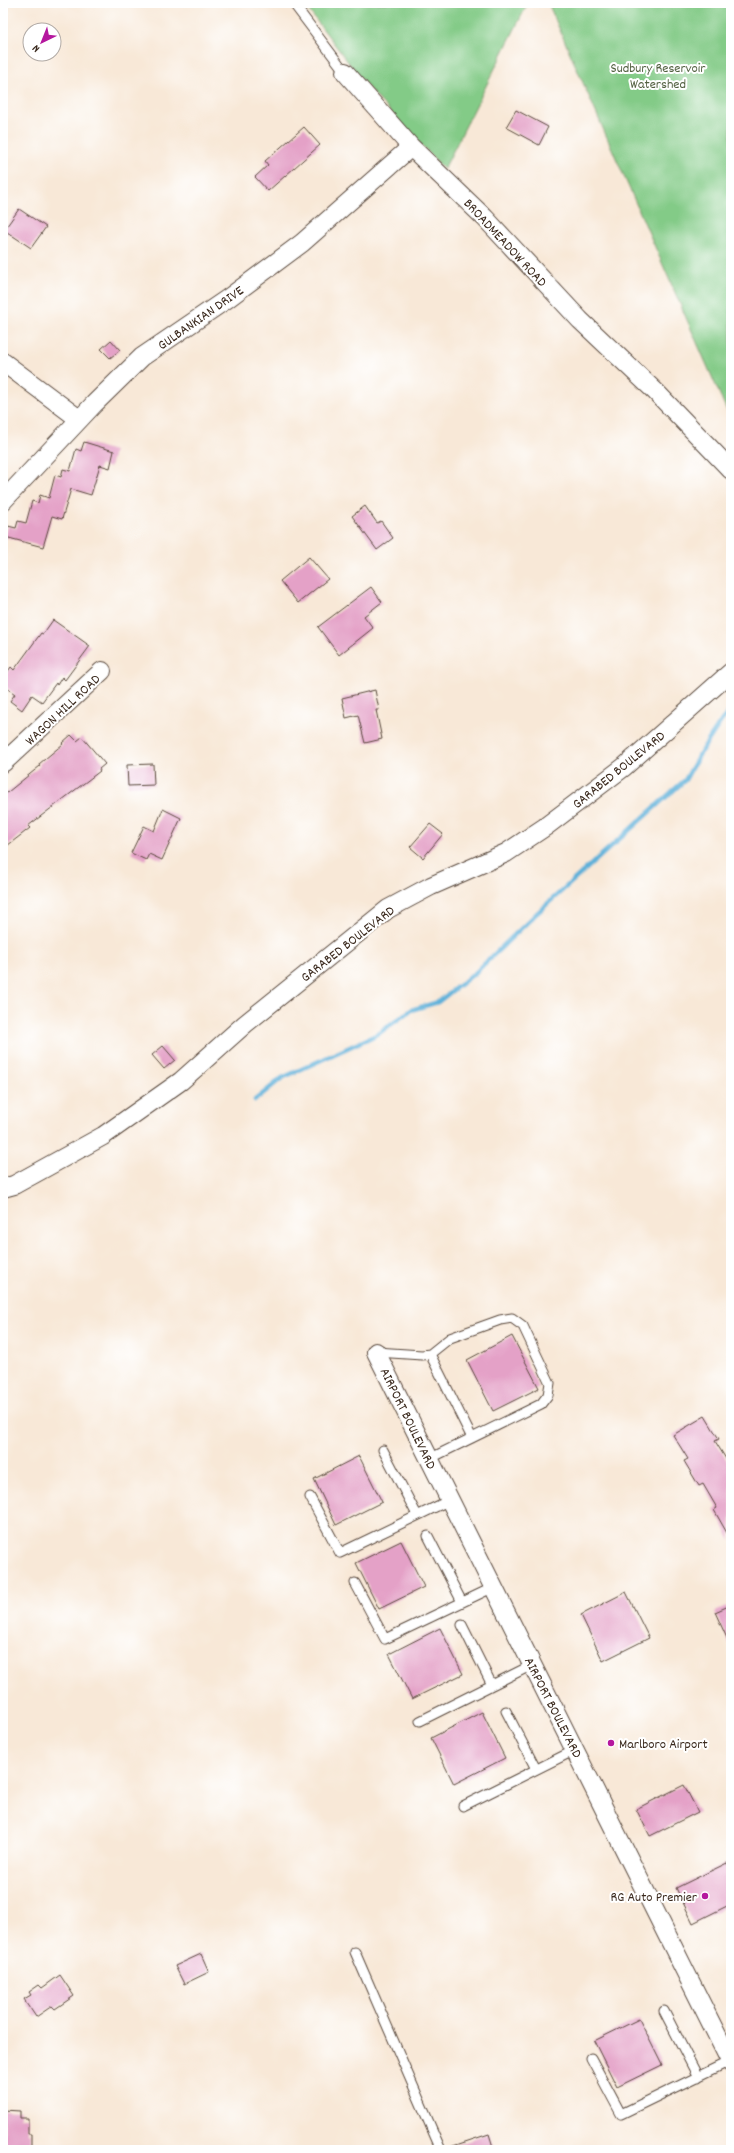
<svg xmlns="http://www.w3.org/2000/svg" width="734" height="2153" viewBox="0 0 734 2153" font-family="Dekko,sans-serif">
  <rect width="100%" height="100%" fill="#fff"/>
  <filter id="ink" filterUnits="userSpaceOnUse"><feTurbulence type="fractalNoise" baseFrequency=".025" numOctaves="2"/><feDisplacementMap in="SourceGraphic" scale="8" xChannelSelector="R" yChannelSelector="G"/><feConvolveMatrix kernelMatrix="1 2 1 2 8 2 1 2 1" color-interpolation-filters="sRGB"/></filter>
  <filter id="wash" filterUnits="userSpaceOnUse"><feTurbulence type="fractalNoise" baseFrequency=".012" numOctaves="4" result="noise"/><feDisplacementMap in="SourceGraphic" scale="16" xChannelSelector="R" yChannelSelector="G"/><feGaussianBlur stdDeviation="0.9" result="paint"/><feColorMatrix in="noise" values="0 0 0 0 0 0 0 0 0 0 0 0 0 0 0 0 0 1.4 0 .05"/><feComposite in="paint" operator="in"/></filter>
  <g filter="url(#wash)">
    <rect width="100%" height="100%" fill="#f8e8d7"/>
    <path fill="#83cb87" stroke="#5f7a52" d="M303,3h225l-84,166 -76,-81z
      M548,3h183v417l-22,-50z"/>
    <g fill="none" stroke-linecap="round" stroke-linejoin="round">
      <path stroke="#5eb1d9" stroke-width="4.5" d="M255,1100l27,-22 96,-44 33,-24 27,-8 38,-30 60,-58 149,-134 17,-30 20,-30 9,-10"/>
    </g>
    <g id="blocks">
      <path fill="#e4a1c7" d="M516,110l32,17 -9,18 -33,-18z
        M304,127l16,18 -52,46 -13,-14 13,-12 -3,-4z
        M19,209l27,18 -15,21 -27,-18z
        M111,340l9,10 -10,8 -9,-9z
        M84,442l30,9 -4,17 -10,-3 -9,30 -20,-6 -9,30 -10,-3 -9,31 -38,-10 3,-11 8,2 2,-7 8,2 6,-22 6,2 2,-8 9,3 6,-23 6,2 2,-8 7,2 6,-22 5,2z
        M365,506l12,17 4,-2 12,17 -16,12 -25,-34z
        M309,557l19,22 -30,24 -18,-22z
        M371,587l11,15 -18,14 9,12 -34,27 -21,-28z
        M53,620l37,26 -25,34 -3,-3 -5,8 -1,-2 -14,19 -10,-7 -10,15 -12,-9 5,-7 -12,-9v-7l8,-11 3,3 27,-37 2,1z
        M375,690l4,20h-3l6,29 -17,4 -7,-28 -12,3 -4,-20z
        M71,735l6,6 5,-4 23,27 -6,5 1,2 -72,55 2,2 -27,21v-53l37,-30 -1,-2 24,-20 -1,-1z
        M153,764l1,21 -26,1 -1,-21z
        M163,809l18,9 -19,42 -13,-6 -3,6 -15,-7 13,-27 10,5z
        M430,824l13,10 -20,24 -13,-11z
        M163,1046l12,14 -11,9 -12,-14z
        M512,1336l27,52 -46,23 -26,-51z
        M705,1416l14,23 -4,2 16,26v73l-17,-30 3,-2 -14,-24 -4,2 -15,-25 4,-2 -15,-24z
        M359,1456l23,46 -46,23 -22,-46z
        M401,1541l23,46 -45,22 -23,-46z
        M626,1592l23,46 -46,23 -22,-46z
        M731,1605v42l-16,-35z
        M440,1628l23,46 -51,25 -23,-45z
        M482,1712l23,46 -51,26 -23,-46z
        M684,1785l14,27 -48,24 -14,-27z
        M727,1863l4,7v34l-38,19 -17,-35z
        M201,1954l8,18 -25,12 -9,-18z
        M60,1975l14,21 -19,13 -3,-3 -16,11 -12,-18 7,-4 -2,-3 10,-7 3,3z
        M639,2019l23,46 -45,22 -23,-46z
        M3,2110l17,1v7h8v16h3v16h-28z
        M489,2134l5,16h-47v-2z"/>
    </g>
  </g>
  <g filter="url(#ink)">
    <use href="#blocks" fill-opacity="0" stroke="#57463a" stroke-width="1"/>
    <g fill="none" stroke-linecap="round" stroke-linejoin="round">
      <defs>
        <path id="service" d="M293,3l52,69
          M376,1352l46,3 8,-1 20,-16 50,-18 12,-2 11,8 27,57 -2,12 -7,9 -112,55
          M430,1354l42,84
          M383,1450l34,65
          M310,1497l30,56 110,-53
          M428,1536l34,66
          M355,1583l30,56 109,-52
          M462,1625l30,60
          M506,1711l30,58
          M420,1721l112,-56
          M463,1806l112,-56
          M355,1952l86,198
          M664,2011l34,66
          M591,2058l30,56 109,-53"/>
        <path id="minor" d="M345,72l66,75 74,71 95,102 76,72 75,78
          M3,362l76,57
          M3,501l91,-97 48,-47 85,-58 75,-56 109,-96
          M3,763l99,-92
          M3,1188l11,-3 89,-49 78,-55 64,-57 143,-115 43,-23 75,-33 39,-26 79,-60 107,-95
          M376,1352l355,711"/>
      </defs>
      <use href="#service" stroke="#57463a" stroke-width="11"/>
      <use href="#minor" stroke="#57463a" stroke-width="20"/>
      <use href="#service" stroke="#fff" stroke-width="9"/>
      <use href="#minor" stroke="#fff" stroke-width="18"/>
    </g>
  </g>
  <g fill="#b5179e" stroke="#fff" stroke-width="1.5">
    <circle cx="611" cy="1743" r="4"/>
    <circle cx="705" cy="1896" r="4"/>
  </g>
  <g text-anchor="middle" stroke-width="4" stroke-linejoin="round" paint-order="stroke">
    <g font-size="14" fill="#546243" stroke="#fff">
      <text x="658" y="72">Sudbury Reservoir<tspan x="658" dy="16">Watershed</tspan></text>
    </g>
    <g font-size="14" fill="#3b2a1e" stroke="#fff">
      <text transform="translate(506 242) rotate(47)" y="5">BROADMEADOW ROAD</text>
      <text transform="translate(200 317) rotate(-35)" y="5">GULBANKIAN DRIVE</text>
      <text transform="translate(62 709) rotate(-43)" y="5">WAGON HILL ROAD</text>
      <text transform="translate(618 769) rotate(-39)" y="5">GARABED BOULEVARD</text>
      <text transform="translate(347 943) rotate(-38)" y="5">GARABED BOULEVARD</text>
      <text transform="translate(409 1418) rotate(64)" y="5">AIRPORT BOULEVARD</text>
      <text transform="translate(554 1707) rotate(63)" y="5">AIRPORT BOULEVARD</text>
    </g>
    <g font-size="14" fill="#3b2a1e" stroke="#fff" text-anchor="start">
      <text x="619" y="1748">Marlboro Airport</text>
      <text x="697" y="1901" text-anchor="end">RG Auto Premier</text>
    </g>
  </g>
  <rect width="734" height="2153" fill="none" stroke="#fff" stroke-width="16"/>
  <g transform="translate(42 42) rotate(223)"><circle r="19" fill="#ffffff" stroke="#b1aaa5"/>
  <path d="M0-3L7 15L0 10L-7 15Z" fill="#b5179e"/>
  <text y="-6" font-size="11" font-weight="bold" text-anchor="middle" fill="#3b2a1e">N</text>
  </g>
</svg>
